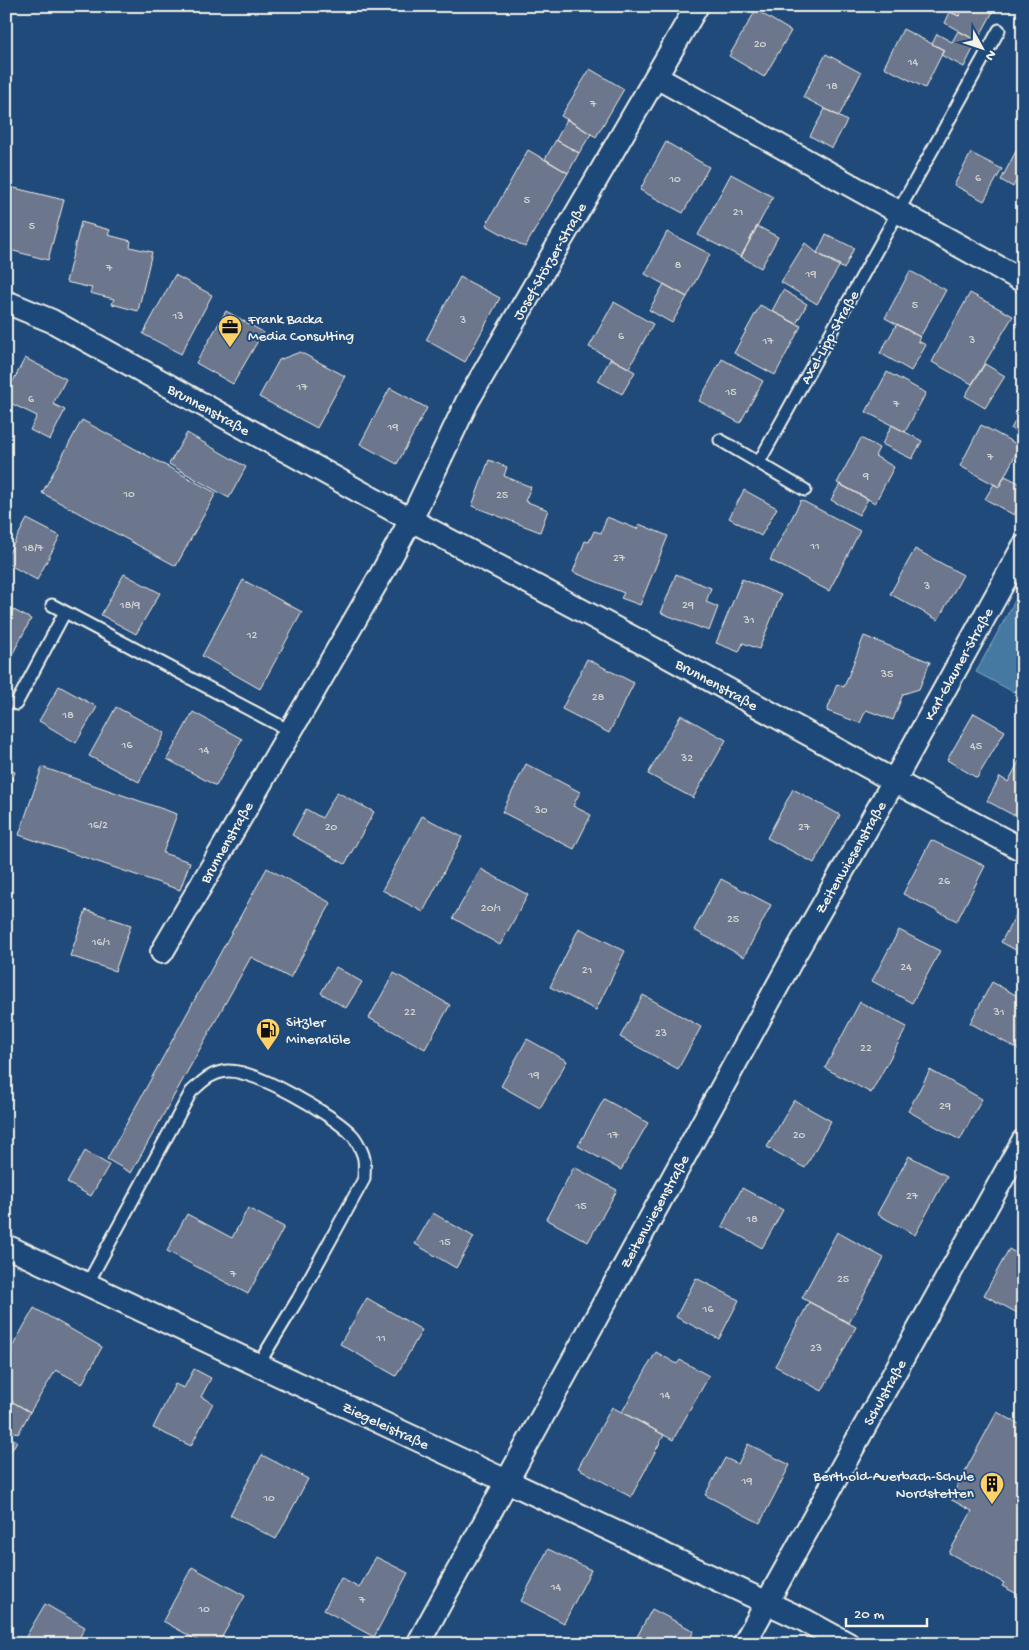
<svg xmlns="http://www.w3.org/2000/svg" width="1029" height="1650" viewBox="0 0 1029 1650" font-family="'Gochi Hand',sans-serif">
  <rect width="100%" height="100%" fill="#1f4a7a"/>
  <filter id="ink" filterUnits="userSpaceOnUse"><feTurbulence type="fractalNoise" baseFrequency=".02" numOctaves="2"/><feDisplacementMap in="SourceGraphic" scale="10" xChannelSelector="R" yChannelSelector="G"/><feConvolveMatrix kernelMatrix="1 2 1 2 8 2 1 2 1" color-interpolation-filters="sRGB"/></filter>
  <g filter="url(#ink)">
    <path fill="#4479a2" stroke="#8aa9be" d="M1023,586v111l-47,-25z"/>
    <path fill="#6c768c" stroke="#f4f1e8" d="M940,6h24l-5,10z
      M964,6h32l-19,35 -32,-18 5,-11 9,4z
      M756,10l35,21 -27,46 -35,-21z
      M903,29l41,21 -19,38 -41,-21z
      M958,31l19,10 -13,26 -23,-12 3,-5 -12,-6 5,-10 15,8z
      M826,54l35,19 -22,43 -36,-19z
      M590,69l34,20 -28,48 -35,-21z
      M825,109l22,12 -15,27 -22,-12z
      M567,119l24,15 -12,19 -23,-13z
      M556,140l23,13 -11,20 -23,-14z
      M666,142l43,25 -26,46 -43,-23z
      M528,150l40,23 -43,74 -39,-22z
      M1016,151l7,4v13l-10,19 -12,-7z
      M971,153l31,16 -18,32 -30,-16z
      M731,174l42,23 -32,60 -43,-22z
      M6,186l58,14 -16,60 -42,-11z
      M81,222l29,8 -2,5 23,6 -1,6 22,5 -14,59 -26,-7 2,-5 -24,-6 2,-5 -26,-6z
      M757,226l21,11 -17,31 -20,-11z
      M667,232l43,22 -23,43 -42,-23z
      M826,234l28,14 -10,21 -27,-16z
      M805,243l12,10 23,12 -23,39 -36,-22z
      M910,271l36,19 -26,47 -35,-19z
      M175,275l37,20 -31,59 -38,-20z
      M460,277l40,21 -35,64 -39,-22z
      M664,284l23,13 -15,26 -23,-13z
      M783,290l24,14 -11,20 -24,-13z
      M970,293l43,23 -41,68 -40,-22z
      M614,302l39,22 -24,44 -40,-21z
      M760,305l41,21 -26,49 -41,-22z
      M226,311l37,21 -30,52 -37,-21z
      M897,324l23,13 -2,4 8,4 -15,26 -31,-18z
      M300,352l45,24 -28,52 -58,-31 20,-37z
      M25,358l41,21 -13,25 12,6 -15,30 -20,-10 7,-14 -31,-15v-6z
      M611,358l24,14 -13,22 -24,-13z
      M722,359l41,22 -23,42 -41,-22z
      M985,364l20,12 -20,32 -20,-12z
      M887,372l39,21 -21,39 -39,-20z
      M390,388l37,20 -30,56 -37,-20z
      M1023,406v28l-12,-5z
      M82,420l134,73 -40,73 -134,-73z
      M892,425l30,16 -10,18 -30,-15z
      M981,425l39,21 -21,41 -39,-21z
      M187,433l59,34 -17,31 -60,-34z
      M861,438l18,10 -4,8 19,11 -19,36 -38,-20z
      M489,460l18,7 -3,9 27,11 -6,14 23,9 -8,22 -68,-26z
      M1005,476l18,9v15l-9,15 -29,-16 9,-15 5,3z
      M840,484l28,15 -9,16 -28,-15z
      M744,490l33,18 -16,28 -32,-18z
      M801,500l59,31 -31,60 -59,-31z
      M607,517l30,12 2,-5 29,12 -28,69 -19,-7 3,-5 -51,-21 12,-31 4,1 5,-11 7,2z
      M27,519l33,17 -23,44 -31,-17v-5z
      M915,549l48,26 -25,45 -48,-26z
      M124,574l36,19 -24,41 -35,-19z
      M676,574l35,14 -5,14 12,5 -9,24 -48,-18z
      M742,579l39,16 -22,54 -16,-6 -4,9 -23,-9z
      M243,580l59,32 -42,77 -58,-33z
      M6,606l25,13 -18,34 -7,-4z
      M864,636l66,26 -11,27 -16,5 -10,26 -27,-10 -6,13 -33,-12 10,-27 7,3z
      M587,659l47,24 -25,50 -47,-24z
      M59,686l38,21 -21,36 -37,-22z
      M116,707l49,26 -26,49 -50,-26z
      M193,712l49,27 -26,47 -49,-27z
      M974,713l31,18 -28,47 -30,-18z
      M681,715l45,25 -33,58 -45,-24z
      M1023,754v56l-10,5 -26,-14 13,-24 8,5z
      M526,764l54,28 -7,14 18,9 -17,34 -72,-37z
      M42,767l135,47 -14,39 27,9 -10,28 -161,-55z
      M6,769l9,3 -9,24z
      M793,789l47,26 -26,48 -47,-25z
      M337,792l37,20 -29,52 -53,-29 14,-26 16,9z
      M422,816l40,21 -39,75 -41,-22z
      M931,840l54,26 -28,55 -54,-27z
      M267,868l64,35 -41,75 -39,-21 -120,216 -24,-14z
      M481,869l47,26 -28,50 -47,-27z
      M721,879l50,26 -27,52 -50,-27z
      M1022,904h1v50l-22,-12z
      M86,910l45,15 -16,46 -45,-15z
      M579,928l46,23 -29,59 -46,-23z
      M899,930l41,21 -28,52 -40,-22z
      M336,967l26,15 -16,26 -25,-15z
      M394,973l56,32 -25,44 -56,-31z
      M992,982l31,17v49l-2,3 -51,-28z
      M643,995l58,32 -23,42 -58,-32z
      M860,1002l47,25 -36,66 -46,-25z
      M527,1039l40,22 -27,47 -39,-22z
      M930,1070l52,29 -22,41 -52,-29z
      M604,1099l44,24 -27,47 -43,-24z
      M794,1100l37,21 -26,47 -38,-21z
      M85,1151l24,14 -18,31 -24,-13z
      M909,1156l38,20 -32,59 -38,-21z
      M574,1167l43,23 -29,52 -42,-23z
      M742,1188l41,22 -21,38 -40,-22z
      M248,1208l36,19 -36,67 -81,-43 20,-37 45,24z
      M433,1213l41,24 -18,31 -41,-24z
      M837,1232l47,26 -35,65 -47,-25z
      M1009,1249l14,8v59l-39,-21z
      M696,1278l43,22 -20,39 -43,-22z
      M367,1298l55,32 -26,46 -56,-32z
      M809,1302l47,25 -34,64 -47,-25z
      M34,1308l68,39 -20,37 -26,-14 -26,42 -24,-14v-40z
      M656,1352l21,12 3,-4 29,16 -36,64 -51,-28z
      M194,1369l17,9 -10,19 12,6 -22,43 -38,-18 22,-44 9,4z
      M6,1398l24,14 -12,22 -12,-7z
      M612,1407l52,28 -33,62 -53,-29z
      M997,1412l26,14v171l-21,-11 2,-3 -55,-30 23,-42 -22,-12z
      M6,1435l11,6 -11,19z
      M748,1444l42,21 -30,58 -55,-28 20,-37 13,6z
      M262,1455l46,24 -32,60 -46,-24z
      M548,1549l43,21 -27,53 -43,-22z
      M376,1557l32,16 -34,64 -50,-27 17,-32 18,10z
      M192,1567l53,29 -27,48h-14l-41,-23z
      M45,1604l40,23 -9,17h-46l-6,-4z
      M652,1609l42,22 -7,13h-54z
      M495,1637l12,7h-15z"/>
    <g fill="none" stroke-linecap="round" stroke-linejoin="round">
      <defs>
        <path id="service" d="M720,440l85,50
          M759,462l240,-432
          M52,605l238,126
          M16,704l49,-92
          M88,1283l103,-191c12,-11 19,-19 36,-21 27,-2 107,44 125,64 5,5 11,18 12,24 1,6 0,14 0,20l-66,120 -40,66"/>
        <path id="minor" d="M656,77l367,204
          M6,302l46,19 359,199 243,129 240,132 129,69
          M162,952l65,-111 155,-268 29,-53 56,-118 230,-396
          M6,1246l252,119 546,255 44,24
          M418,1644l378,-692 98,-171 129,-234
          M744,1644l279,-503"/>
      </defs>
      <use href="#service" stroke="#f4f1e8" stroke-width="15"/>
      <use href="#minor" stroke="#f4f1e8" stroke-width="26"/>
      <use href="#service" stroke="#1f4a7a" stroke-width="11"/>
      <use href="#minor" stroke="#1f4a7a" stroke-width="22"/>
    </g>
  </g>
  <defs>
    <symbol id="office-pin" viewBox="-11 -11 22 30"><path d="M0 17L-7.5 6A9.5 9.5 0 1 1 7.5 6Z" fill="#ffd166" stroke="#1f4a7a"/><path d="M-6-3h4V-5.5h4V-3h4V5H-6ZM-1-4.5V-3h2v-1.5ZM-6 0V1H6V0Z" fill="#111"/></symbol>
    <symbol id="fuel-pin" viewBox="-11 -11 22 30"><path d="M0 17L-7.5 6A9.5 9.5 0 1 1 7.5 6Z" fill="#ffd166" stroke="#1f4a7a"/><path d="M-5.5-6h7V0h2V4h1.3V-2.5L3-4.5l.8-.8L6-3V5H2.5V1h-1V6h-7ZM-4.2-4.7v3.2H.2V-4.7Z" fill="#111"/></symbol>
    <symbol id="building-pin" viewBox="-11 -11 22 30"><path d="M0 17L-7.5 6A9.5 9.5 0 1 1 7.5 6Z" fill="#ffd166" stroke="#1f4a7a"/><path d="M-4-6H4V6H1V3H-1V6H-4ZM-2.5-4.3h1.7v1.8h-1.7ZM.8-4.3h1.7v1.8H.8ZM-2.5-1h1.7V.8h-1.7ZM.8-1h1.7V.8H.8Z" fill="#111"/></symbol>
  </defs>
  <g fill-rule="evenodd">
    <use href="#office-pin" x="216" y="313" width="28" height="38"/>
    <use href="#fuel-pin" x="254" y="1016" width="28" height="38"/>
    <use href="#building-pin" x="978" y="1470" width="28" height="38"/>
  </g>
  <g text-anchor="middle" stroke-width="4" stroke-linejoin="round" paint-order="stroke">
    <g font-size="12" fill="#d2d2d1">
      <text x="760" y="47">20</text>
      <text x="913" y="65">14</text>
      <text x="832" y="89">18</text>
      <text x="593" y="107">7</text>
      <text x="978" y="181">6</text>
      <text x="675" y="182">10</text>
      <text x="527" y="203">5</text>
      <text x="738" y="215">21</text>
      <text x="32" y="229">5</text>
      <text x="678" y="268">8</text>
      <text x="109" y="271">7</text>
      <text x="811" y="277">19</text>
      <text x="915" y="308">5</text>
      <text x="178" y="319">13</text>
      <text x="463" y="323">3</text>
      <text x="621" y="339">6</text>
      <text x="972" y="343">3</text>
      <text x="768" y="344">17</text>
      <text x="302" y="390">17</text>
      <text x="731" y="395">15</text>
      <text x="31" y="402">6</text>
      <text x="896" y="407">7</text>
      <text x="393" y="430">19</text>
      <text x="990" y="460">7</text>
      <text x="866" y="479">9</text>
      <text x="129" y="497">10</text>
      <text x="502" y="498">25</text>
      <text x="815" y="549">11</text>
      <text x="33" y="551">18/7</text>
      <text x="619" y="561">27</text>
      <text x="927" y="589">3</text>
      <text x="130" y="608">18/9</text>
      <text x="688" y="608">29</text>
      <text x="749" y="623">31</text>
      <text x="252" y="638">12</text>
      <text x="887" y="677">35</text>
      <text x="598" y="700">28</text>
      <text x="68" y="718">18</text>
      <text x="127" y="748">16</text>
      <text x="976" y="749">45</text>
      <text x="204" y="753">14</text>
      <text x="687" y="761">32</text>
      <text x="541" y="813">30</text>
      <text x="98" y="828">16/2</text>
      <text x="331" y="830">20</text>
      <text x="804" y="830">27</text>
      <text x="944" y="884">26</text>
      <text x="491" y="911">20/1</text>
      <text x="733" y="922">25</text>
      <text x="101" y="945">16/1</text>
      <text x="906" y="970">24</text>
      <text x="587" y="973">21</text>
      <text x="410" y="1015">22</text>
      <text x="999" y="1015">31</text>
      <text x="661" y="1036">23</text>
      <text x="866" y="1051">22</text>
      <text x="534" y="1078">19</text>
      <text x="945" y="1109">29</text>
      <text x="613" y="1138">17</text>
      <text x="799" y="1138">20</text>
      <text x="912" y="1199">27</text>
      <text x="581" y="1209">15</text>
      <text x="752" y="1222">18</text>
      <text x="445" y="1245">15</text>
      <text x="233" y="1277">7</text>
      <text x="843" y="1282">25</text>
      <text x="708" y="1312">16</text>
      <text x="381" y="1341">11</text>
      <text x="816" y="1351">23</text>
      <text x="665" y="1398">14</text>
      <text x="747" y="1484">19</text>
      <text x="269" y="1501">10</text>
      <text x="556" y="1590">14</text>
      <text x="362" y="1603">7</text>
      <text x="204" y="1612">10</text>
    </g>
    <g font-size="15" fill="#f4f1e8" stroke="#1f4a7a">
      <text transform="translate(549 261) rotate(-60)" y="5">Josef-Störzer-Straße</text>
      <text transform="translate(829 337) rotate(-61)" y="5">Axel-Lipp-Straße</text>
      <text transform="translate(209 409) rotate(29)" y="5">Brunnenstraße</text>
      <text transform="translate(958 664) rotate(-61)" y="5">Karl-Glauner-Straße</text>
      <text transform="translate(717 684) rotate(29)" y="5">Brunnenstraße</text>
      <text transform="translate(226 842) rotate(-60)" y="5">Brunnenstraße</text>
      <text transform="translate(850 857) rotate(-60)" y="5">Zeitenwiesenstraße</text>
      <text transform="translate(654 1211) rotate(-61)" y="5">Zeitenwiesenstraße</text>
      <text transform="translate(884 1392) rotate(-61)" y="5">Schulstraße</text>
      <text transform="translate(386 1425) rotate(25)" y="5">Ziegeleistraße</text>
    </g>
    <g font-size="15" fill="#f4f1e8" stroke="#1f4a7a" text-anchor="start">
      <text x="248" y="323">Frank Backa<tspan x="248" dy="17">Media Consulting</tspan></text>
      <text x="286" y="1026">Sitzler<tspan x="286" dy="17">Mineralöle</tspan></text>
      <text x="974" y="1480" text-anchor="end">Berthold-Auerbach-Schule<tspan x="974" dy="17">Nordstetten</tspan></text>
    </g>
  </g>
  <rect width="1029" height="1650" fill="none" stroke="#1f4a7a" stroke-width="25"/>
  <rect x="12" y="12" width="1004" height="1625" fill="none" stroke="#f4f1e8" stroke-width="2" filter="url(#ink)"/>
  <g transform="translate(982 48) rotate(130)" stroke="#1f4a7a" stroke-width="4" paint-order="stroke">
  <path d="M0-4L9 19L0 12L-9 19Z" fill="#f4f1e8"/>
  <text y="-8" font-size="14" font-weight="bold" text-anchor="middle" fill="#f4f1e8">N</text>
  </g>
  <path d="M846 1618v8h81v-8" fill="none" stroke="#f4f1e8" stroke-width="2.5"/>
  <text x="854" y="1618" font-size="15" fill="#f4f1e8" stroke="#1f4a7a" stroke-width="4" paint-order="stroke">20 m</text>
</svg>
